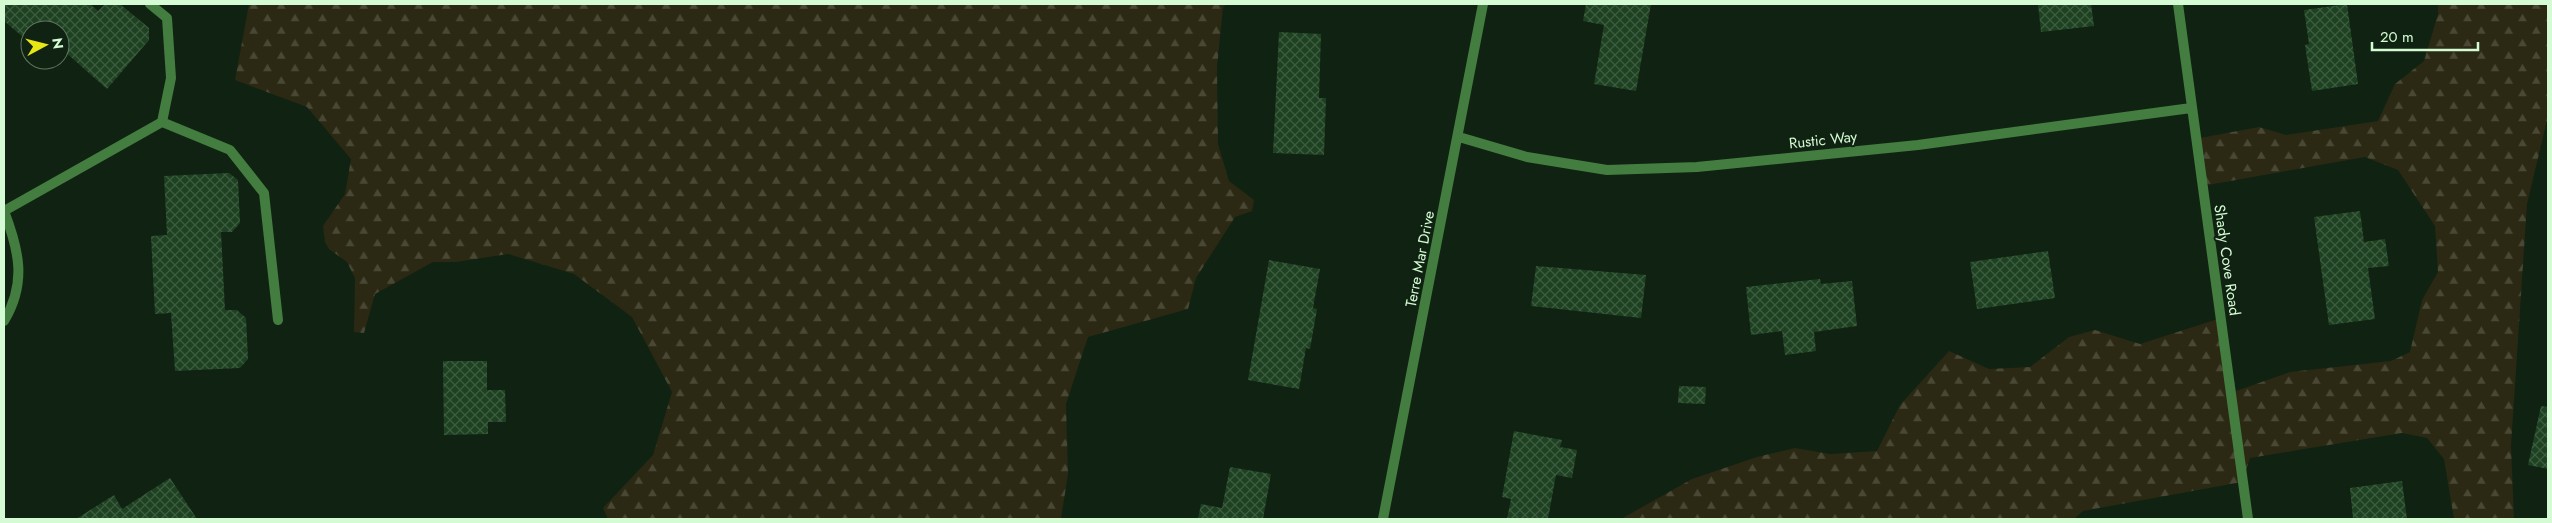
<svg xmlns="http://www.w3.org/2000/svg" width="2552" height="523" viewBox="0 0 2552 523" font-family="Jost,sans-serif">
  <defs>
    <pattern id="forest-firs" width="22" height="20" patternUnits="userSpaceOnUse" patternTransform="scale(1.25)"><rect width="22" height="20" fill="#2b2813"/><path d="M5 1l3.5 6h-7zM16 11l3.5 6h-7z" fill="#494834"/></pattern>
    <pattern id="building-cross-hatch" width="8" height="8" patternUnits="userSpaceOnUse" patternTransform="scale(1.25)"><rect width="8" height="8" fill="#1d4121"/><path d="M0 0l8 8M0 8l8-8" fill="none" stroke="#3d5d40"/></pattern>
  </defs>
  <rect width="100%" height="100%" fill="#102211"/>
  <path fill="url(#forest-firs)" d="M249,4h978l-4,3 -6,60 1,77 11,37 25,19 -2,11 -17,6 -39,61 -8,31 -100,28 -22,67 2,70 -7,45h-453l-5,-11 50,-53 19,-63 -40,-75 -58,-43 -66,-20 -52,8h-23l-58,32 -11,39 -10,-1 1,-54 -8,-16 -18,-13 -4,-7 -2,-16 22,-32 6,-35 -44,-52 -72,-27z
    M2438,4h110v112l-21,88 -16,242 3,73h-60l-10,-60 -17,-21 -25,-5 -152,25 -8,24 -159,29 -9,8h-453l71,-40 65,-22 38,-9 35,6 47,-3 23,-46 49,-54 40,18 41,-2 39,-30 26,-7 45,14 81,-26 15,73 54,-19 101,-11 19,-9 12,-52 16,-28 -3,-46 -37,-56 -33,-13 -157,28 -5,-7 -3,-40 59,-11 27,8 92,-14 17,-37 29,-23 14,-47z"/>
  <path fill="url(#building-cross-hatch)" d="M4,4h86l8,7 7,-7h15l29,24v12l-42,49 -43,-38 -4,5v-26h-30v13l-26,-22z
    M1586,4h65l-15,87 -42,-7 10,-59 -21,-4z
    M2038,4h53l3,22 -53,6z
    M2347,4l11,80 -46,7 -7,-46 4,-1 -5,-34z
    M1279,32l42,2 -2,64h7l-2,57 -51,-2z
    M229,173l9,7 2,43 -8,9h-11l4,78h12l9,8 2,41 -8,9 -65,3 -4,-58 -16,1 -4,-78 16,-1 -3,-59z
    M2360,211l4,31 21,-3 4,27 -21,2 7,51 -46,6 -15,-108z
    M2048,251l7,47 -78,11 -7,-47z
    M1269,260l51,9 -7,39 4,1 -7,40 -4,-1 -7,41 -51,-9z
    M1536,266l110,9 -5,43 -110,-12z
    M1820,279l1,5 31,-3 5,45 -43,6 2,19 -31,4 -3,-24 -31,4 -5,-48z
    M443,361h44v29h18l1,32h-18v12l-44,1z
    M1679,386l27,1 -1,17 -27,-1z
    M2541,406l7,1v62l-20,-4z
    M1514,431l48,9 -2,7 17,3 -5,28 -16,-3 -8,44h-41l4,-20 -9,-2z
    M1230,467l41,7 -8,45h-65l3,-15 21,4z
    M170,478l27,41h-121l38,-24 8,14z
    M2402,481l5,38h-54l-3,-31z"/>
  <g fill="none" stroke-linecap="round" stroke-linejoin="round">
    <path stroke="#437d3f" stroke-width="10" d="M150,4l17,14 4,60 -9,44 68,28 34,43 14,127
      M4,211l158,-89"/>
    <path stroke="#437d3f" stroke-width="10" d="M2178,4l70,515
      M1459,137l68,20 80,13 90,-3 221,-22 273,-37
      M4,211c15,39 23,72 0,110
      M1383,519l100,-515"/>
  </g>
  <g text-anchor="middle" stroke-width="4" stroke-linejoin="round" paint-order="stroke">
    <g font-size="15" fill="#d4fbd4" stroke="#102211">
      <text transform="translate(1823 140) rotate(-6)" y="5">Rustic Way</text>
      <text transform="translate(1420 259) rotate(-79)" y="5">Terre Mar Drive</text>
      <text transform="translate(2227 260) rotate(82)" y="5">Shady Cove Road</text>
    </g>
  </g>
  <rect width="2552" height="523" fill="none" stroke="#d4fbd4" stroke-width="10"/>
  <g transform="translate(45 45) rotate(83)"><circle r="24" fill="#102211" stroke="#5e795f"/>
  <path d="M0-4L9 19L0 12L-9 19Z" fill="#e8e614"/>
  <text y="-8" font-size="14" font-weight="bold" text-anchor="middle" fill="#d4fbd4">N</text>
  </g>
  <path d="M2372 42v8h106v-8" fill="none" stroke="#d4fbd4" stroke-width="2.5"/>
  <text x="2380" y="42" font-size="15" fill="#d4fbd4" stroke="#102211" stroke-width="4" paint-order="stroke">20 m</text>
</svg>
